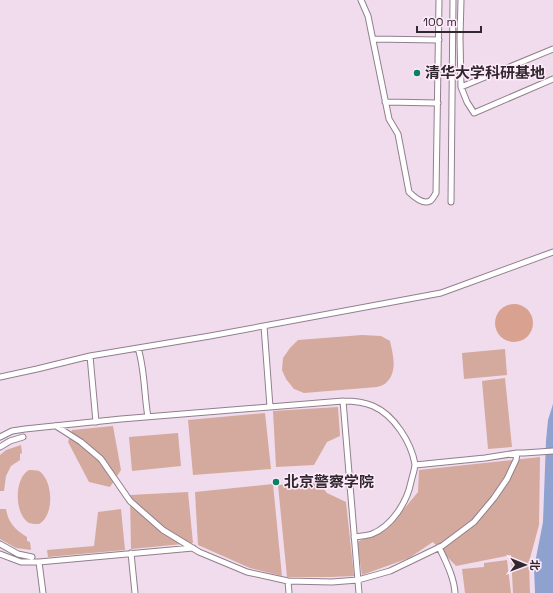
<svg xmlns="http://www.w3.org/2000/svg" width="553" height="593" viewBox="0 0 553 593" font-family="'Space Grotesk','Noto Sans SC',sans-serif">
  <rect width="100%" height="100%" fill="#f1dced"/>
  <path fill="#d3aa9d" d="M362,335l19,1 9,5c3,14 8,31 -4,42 -2,2 -6,3 -9,4l-73,6 -10,-4 -8,-10 -4,-9 1,-12 7,-10 8,-8z
    M505,349l2,26 -43,4 -2,-26z
    M505,378l7,69 -24,2 -6,-68z
    M338,407l2,29 -13,6 -13,23 -38,2 -3,-56z
    M265,413l6,56 -78,6 -5,-55z
    M113,426l8,44 -11,17 -21,-5 -21,-40 4,-12z
    M178,433l3,33 -49,5 -3,-34z
    M21,445l1,8 -2,1v6l-9,6 -5,10 -2,15h-4v-36l6,-5z
    M540,457l-1,68 -10,37 1,31h-17l-2,-38 -55,11 -23,-24 -24,16 -47,17 -5,-33 32,-15 29,-35 1,-22z
    M29,470c4,0 7,0 10,1 14,9 16,44 0,53 -3,0 -7,0 -10,-1 -15,-9 -15,-45 0,-53z
    M318,482l9,11 19,9 8,74 -23,1h-44l-9,-92z
    M273,484l9,92 -32,-8 -52,-23 -3,-53z
    M188,492l5,51 -62,6 -1,-54z
    M0,509h6c2,13 9,21 21,28v4l3,1 1,8 -15,-2 -16,-9z
    M121,509l4,41 -77,7 -1,-7 47,-4 4,-34z
    M507,560l4,33h-46l-3,-24 22,-2v-4z"/>
  <path fill="#d9a290" d="M495 323a19 19 0 1 1 38 0a19 19 0 1 1-38 0Z"/>
  <path fill="#8ea1cf" d="M553,404v189h-18l-1,-25 9,-46 3,-81 2,-21z"/>
  <g fill="none" stroke-linecap="round" stroke-linejoin="round">
    <defs>
      <path id="street" d="M361,0l7,16 21,103 9,15 11,58c4,4 13,13 21,9 2,-1 4,-5 6,-8l3,-193
        M461,0l-1,38 1,49 6,15 7,11 79,-34
        M373,39l66,1
        M461,87l92,-38
        M385,102l53,1
        M451,202l2,-202
        M264,326l6,81
        M138,348c7,22 6,47 10,69
        M90,356l6,66
        M0,377l37,-8 53,-13 120,-20 231,-43 112,-41
        M343,401l16,192
        M56,426l25,16 20,17 29,42 33,29 36,22 48,20 41,9 44,1 26,-2 32,-9 52,-25 32,-24 20,-24 13,-19 9,-19 1,-7
        M0,437l12,-6 13,-2 96,-10 222,-18c10,0 21,1 30,5 21,9 38,36 42,58 0,5 -3,13 -4,18 -4,20 -19,44 -39,52 -5,2 -12,2 -18,3
        M0,447l10,-6 13,-4
        M415,465l70,-7 32,-5h7l29,-2
        M0,544l18,10 14,3
        M439,547c7,15 15,30 16,46
        M131,553l4,40
        M0,554l21,8h18l154,-14
        M39,562l4,31
        M288,581l1,12"/>
    </defs>
    <use href="#street" stroke="#917f8e" stroke-width="7"/>
    <use href="#street" stroke="#fff" stroke-width="5"/>
  </g>
  <g fill="#078262" stroke="#feeafa" stroke-width="1.5">
    <circle cx="417" cy="73" r="4"/>
    <circle cx="276" cy="482" r="4"/>
  </g>
  <g text-anchor="middle" stroke-width="3" stroke-linejoin="round" paint-order="stroke">
    <g font-size="15" font-weight="bold" fill="#30282e" stroke="#feeafa" text-anchor="start">
      <text x="425" y="78">清华大学科研基地</text>
      <text x="284" y="487">北京警察学院</text>
    </g>
  </g>
  <g transform="translate(525 565) rotate(91)" stroke="#feeafa" stroke-width="3" paint-order="stroke">
  <path d="M0-3L7 15L0 10L-7 15Z" fill="#30282e"/>
  <text y="-6" font-size="11" font-weight="bold" text-anchor="middle" fill="#30282e">北</text>
  </g>
  <path d="M417 26v6h64v-6" fill="none" stroke="#30282e" stroke-width="2"/>
  <text x="423" y="26" font-size="12" fill="#30282e" stroke="#feeafa" stroke-width="3" paint-order="stroke">100 m</text>
</svg>
